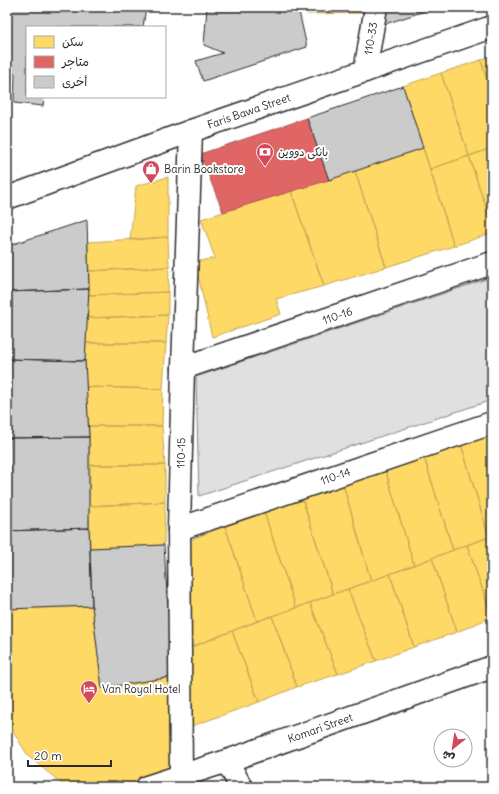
<svg xmlns="http://www.w3.org/2000/svg" width="499" height="794" viewBox="0 0 499 794" font-family="Delius,'Playpen Sans Arabic',sans-serif">
  <rect width="100%" height="100%" fill="#fff"/>
  <filter id="ink" filterUnits="userSpaceOnUse"><feTurbulence type="fractalNoise" baseFrequency=".025" numOctaves="2"/><feDisplacementMap in="SourceGraphic" scale="8" xChannelSelector="R" yChannelSelector="G"/><feConvolveMatrix kernelMatrix="1 2 1 2 8 2 1 2 1" color-interpolation-filters="sRGB"/></filter>
  <g filter="url(#ink)">
    <path fill="#e0e0e0" stroke="#868686" d="M492,277v123l-293,96 -3,-119z"/>
    <path fill="#ffd966" stroke="#bfa554" d="M307,7h55l-1,6 -54,1z
      M492,56v40l-11,-36z
      M481,60l11,36v52l-23,8 -28,-83z
      M441,73l28,83 -39,13 -27,-83z
      M423,148l31,98 -68,21 -31,-96z
      M492,148v78l-23,-70z
      M469,156l23,70v7l-38,13 -24,-77z
      M355,171l31,96 -62,19 -33,-95z
      M168,177v60l-38,3 6,-54z
      M291,191l33,95 -48,13 5,15 -69,23 -17,-75 20,-4 -14,-39z
      M168,237l1,30 -80,4 -1,-29z
      M169,267l-1,25 -79,3v-24z
      M168,292v23l-81,3 2,-23z
      M168,315l-2,28h-80l1,-25z
      M86,343h80l-3,46 -77,-2 -1,-26z
      M86,387l77,2 -1,37h-73z
      M89,426h73l3,39h-75z
      M492,433v103l-3,1 -28,-93z
      M461,444l28,93 -36,13 -29,-93z
      M424,457l29,93 -39,15 -29,-96z
      M90,465h75v37l-76,4z
      M385,469l29,96 -43,16 -28,-97z
      M343,484l28,97 -38,13 -31,-96z
      M302,498l31,96 -37,14 -32,-96z
      M165,502l-1,43 -74,3 -1,-42z
      M264,512l32,96 -39,13 -32,-95z
      M225,526l32,95 -68,27 1,-108z
      M492,536v81l-25,-72z
      M467,545l25,72 -35,15 -25,-74z
      M432,558l25,74 -43,15 -24,-73z
      M390,574l24,73 -38,14 -28,-72z
      M348,589l28,72 -38,13 -28,-71 23,-9z
      M310,603l28,71 -41,13 -25,-71z
      M92,606l10,82 70,-11v91l-40,15 -18,4h-48l-38,-31 -21,-35v-112z
      M272,616l25,71 -38,15 -27,-71z
      M232,631l27,71 -67,24 -3,-78z"/>
    <path fill="#e06666" stroke="#aa5454" d="M307,118l22,62 -106,32 -23,-58z"/>
    <path fill="#cbcbcb" stroke="#2b2b2b" d="M7,7h139l-3,20h-116v70h17l-1,9 -29,-3 1,-29h-8z
      M207,7h91l9,40 -104,34 -7,-20 27,-8 -19,-8z
      M379,7h58l-61,20z
      M403,86l20,62 -94,32 -22,-62z
      M87,220l2,69 -82,3v-46z
      M89,289l-4,72 -78,-2v-67z
      M7,359l78,2 4,76 -82,1z
      M89,437v91l-82,3v-93z
      M89,528l3,78 -85,3v-78z
      M164,545l8,132 -70,11 -10,-82 -2,-58z"/>
    <g fill="none" stroke-linecap="round" stroke-linejoin="round">
      <defs>
        <g id="minor">
          <path id="s1" d="M365,71l11,-64"/>
          <path id="s2" d="M7,198l184,-67 301,-104"/>
          <path id="s3" d="M183,368l309,-105"/>
          <path id="s4" d="M179,529l313,-106"/>
          <path d="M227,761l14,26"/>
          <path id="s5" d="M181,776l-2,-247 4,-161 8,-237"/>
          <path id="s6" d="M147,787l80,-26 265,-94"/>
        </g>
      </defs>
      <use href="#minor" stroke="#2b2b2b" stroke-width="25"/>
      <use href="#minor" stroke="#fff" stroke-width="22"/>
    </g>
  </g>
  <defs>
    <symbol id="bank-pin" viewBox="-11 -11 22 30"><path d="M0 17L-7.5 6A9.5 9.5 0 1 1 7.5 6Z" fill="#d1495b" stroke="#fff"/><path d="M-6-4H6V4H-6ZM0-2.3a2.3 2.3 0 1 0 0 4.6a2.3 2.3 0 1 0 0-4.6Z" fill="#fff"/></symbol>
    <symbol id="shop-pin" viewBox="-11 -11 22 30"><path d="M0 17L-7.5 6A9.5 9.5 0 1 1 7.5 6Z" fill="#d1495b" stroke="#fff"/><path d="M-5-2.5h2.3a2.7 3.5 0 0 1 5.4 0H5L5.5 6h-11ZM-1.5-2.5h3a1.5 2.3 0 0 0-3 0Z" fill="#fff"/></symbol>
    <symbol id="hotel-pin" viewBox="-11 -11 22 30"><path d="M0 17L-7.5 6A9.5 9.5 0 1 1 7.5 6Z" fill="#d1495b" stroke="#fff"/><path d="M-6-4.5h1.5V1H6V5H4.5V3h-9V5H-6ZM-4 0a1.8 1.8 0 1 1 3.6 0ZM.5 0V-2.5h3Q6-2.5 6 0Z" fill="#fff"/></symbol>
  </defs>
  <g fill-rule="evenodd">
    <use href="#bank-pin" x="255" y="142" width="20" height="27"/>
    <use href="#shop-pin" x="141" y="159" width="20" height="27"/>
    <use href="#hotel-pin" x="79" y="679" width="20" height="27"/>
  </g>
  <g text-anchor="middle" stroke-width="4" stroke-linejoin="round" paint-order="stroke">
    <g font-size="11" fill="#2b2b2b" stroke="#fff">
      <text dy="4" stroke="none"><textPath href="#s1" startOffset="33">110-33</textPath></text>
      <text dy="4" stroke="none"><textPath href="#s2" startOffset="257">Faris Bawa Street</textPath></text>
      <text dy="4" stroke="none"><textPath href="#s3" startOffset="163">110-16</textPath></text>
      <text dy="4" stroke="none"><textPath href="#s5" startOffset="323">110-15</textPath></text>
      <text dy="4" stroke="none"><textPath href="#s4" startOffset="165">110-14</textPath></text>
      <text dy="4" stroke="none"><textPath href="#s6" startOffset="183">Komari Street</textPath></text>
    </g>
    <g font-size="11" fill="#2b2b2b" stroke="#fff" text-anchor="start">
      <text x="278" y="156">بانکی دووین</text>
      <text x="164" y="173">Barin Bookstore</text>
      <text x="102" y="693">Van Royal Hotel</text>
    </g>
  </g>
  <rect width="499" height="794" fill="none" stroke="#fff" stroke-width="24"/>
  <rect x="12" y="12" width="475" height="770" fill="none" stroke="#2b2b2b" stroke-width="1.5" filter="url(#ink)"/>
  <rect x="26" y="26" width="140" height="72" fill="#ffffff" stroke="#aaaaaa"/>
  <rect x="34" y="36" width="20" height="12" fill="#ffd966" stroke="#aaaaaa"/>
  <text x="62" y="46" font-size="12" fill="#2b2b2b">سكن</text>
  <rect x="34" y="56" width="20" height="12" fill="#e06666" stroke="#aaaaaa"/>
  <text x="62" y="66" font-size="12" fill="#2b2b2b">متاجر</text>
  <rect x="34" y="76" width="20" height="12" fill="#cbcbcb" stroke="#aaaaaa"/>
  <text x="62" y="86" font-size="12" fill="#2b2b2b">أخرى</text>
  <g transform="translate(453 748) rotate(210)"><circle r="19" fill="#ffffff" stroke="#aaaaaa"/>
  <path d="M0-3L7 15L0 10L-7 15Z" fill="#d1495b"/>
  <text y="-6" font-size="11" font-weight="bold" text-anchor="middle" fill="#2b2b2b">ش</text>
  </g>
  <path d="M28 760v6h83v-6" fill="none" stroke="#2b2b2b" stroke-width="2"/>
  <text x="34" y="760" font-size="12" fill="#2b2b2b" stroke="#ffffff" stroke-width="3" paint-order="stroke">20 m</text>
</svg>
